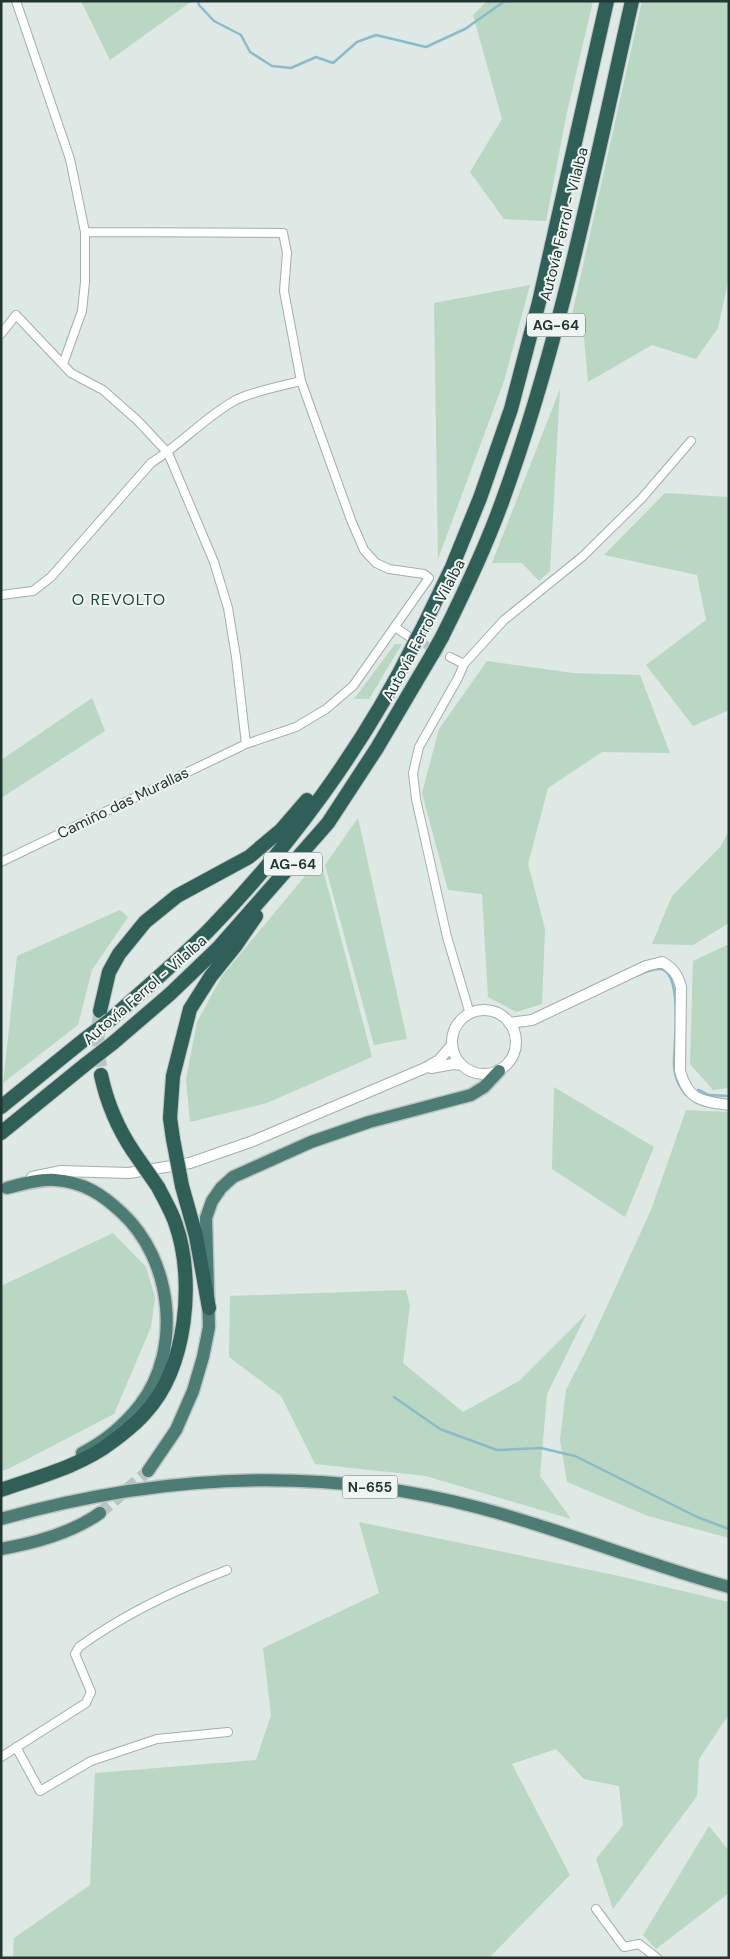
<svg xmlns="http://www.w3.org/2000/svg" width="730" height="1959" viewBox="0 0 730 1959" font-family="'DM Sans',sans-serif">
  <rect width="100%" height="100%" fill="#dee8e4"/>
  <path fill="#b9d7c3" d="M81,1h111l-82,59z
    M487,1h106l-26,111 -21,109 -42,-2 -34,-47 32,-53 -29,-104z
    M642,1h87v275l-11,52 -22,31 -44,-14 -64,37 -4,-44 -15,-10z
    M530,285l-26,96 -66,178 -4,-256z
    M560,389l-10,182 -11,10 -17,-18h-30z
    M665,493l64,4v213l-36,16 -47,-61 60,-45 -9,-45 -93,-20z
    M395,644h7l-33,55h-15z
    M487,661l86,12 67,2 30,78 -68,-1 -54,36 -20,76 17,65 -3,75 -26,8 -28,-15 -6,-103 -34,-4 -26,-97 17,-64z
    M92,698l13,33 -104,67v-38z
    M358,818l49,221 -33,6 -49,-180z
    M729,830v93l-36,22 -41,-1 20,-48 49,-50z
    M320,858l52,199 -105,46 -77,19 -4,-43 11,-57 25,-46z
    M120,910l8,7 -36,53 -14,55 -75,58 14,-127z
    M729,944v144l-16,2 -23,-26 3,-103z
    M554,1087l100,60 -29,70 -73,-48z
    M686,1110l43,2v426l-81,-22 -81,-34 -7,-42 6,-50 26,-51 59,-129z
    M113,1233l33,34 9,30 -4,30 -37,87 -104,54 -9,3v-185z
    M406,1290l4,15 -7,58 60,49 56,-31 68,-68 -40,81 -7,82 31,43 -145,-43 -111,-12 -34,-68 -52,-39 1,-61z
    M359,1522l260,54 110,26v112l-30,45 -2,37 -84,113 -17,-50 27,-34 -4,-39 -35,-7 -28,-30 -44,15 58,111 -81,83h-476l1,-20 76,-53 5,-112 161,-13 15,-45 -8,-67 116,-55z
    M709,1826l20,25v42l-73,56 -13,-14z"/>
  <g fill="none" stroke-linecap="round" stroke-linejoin="round">
    <path stroke="#8bbbc8" stroke-width="2.5" d="M198,1l1,4 15,16 27,14 9,17 22,14 19,2 25,-11 17,6 24,-21 19,-7 50,12 39,-18 40,-28
      M636,976c7,-3 17,-8 25,-7 23,5 12,80 13,98 1,12 5,19 12,28l2,-1
      M694,1092l5,-2 10,5 20,1
      M394,1397l46,32 57,21 44,-2 34,8 122,61 32,12"/>
    <path stroke="#b8c4c0" stroke-width="8" stroke-dasharray="8 4" stroke-linecap="butt" d="M414,639l36,18"/>
    <path stroke="#b8c4c0" stroke-width="12" stroke-dasharray="12 6" stroke-linecap="butt" d="M100,1513l48,-42"/>
    <path stroke="#b8c4c0" stroke-width="14" stroke-dasharray="14 7" stroke-linecap="butt" d="M100,1011l-3,33 4,31"/>
    <defs>
      <path id="minor" d="M16,1l54,158 15,73v50l-3,29 -19,53
        M1,334l15,-19 55,58 32,17 35,31 30,32 46,109 14,46 8,49 10,87
        M1,595l32,-4 18,-14 100,-114c29,-18 53,-45 83,-62 13,-8 50,-16 67,-20
        M395,627l13,9
        M450,657l14,7
        M1,862l245,-118 50,-17 30,-18 27,-23 76,-108 -5,-4 -35,-5 -13,-6 -12,-13 -13,-30 -50,-139 -17,-90 3,-38 -4,-20 -198,-1
        M470,1014l-23,-77 -31,-138 -3,-26 6,-26 39,-69 6,-14 40,-44 78,-63 60,-59 49,-57
        M16,1747l24,44 51,-30 66,-22 71,-7
        M1,1757l85,-54 5,-11 -16,-38 4,-7c45,-33 96,-57 148,-77
        M596,1909l28,38 15,-3 18,14"/>
      <path id="tertiary" d="M452 1042a32 32 0 1 1 64 0a32 32 0 1 1-64 0Z
        M509,1023l23,-3 114,-54 16,-4c11,6 16,13 19,25l-1,84c8,29 21,30 49,34
        M431,1068l22,-4 9,1
        M32,1177l29,-6 68,2 61,-10 63,-22 172,-73 14,-8 13,-15"/>
      <path id="trunk" d="M7,1188c15,-4 32,-9 48,-8 28,2 47,14 67,33 50,46 61,136 18,192 -15,19 -36,37 -58,48
        M148,1471l28,-41 17,-39 10,-34 6,-30 -3,-109 6,-17 9,-13 12,-11 78,-35 58,-20 102,-27 13,-8 15,-16
        M1,1519c159,-45 319,-54 479,-11 84,22 165,56 249,79
        M1,1549c34,-6 71,-16 99,-36"/>
      <path id="motorway" d="M423,627l29,-60 28,-69 31,-89 28,-107 68,-301
        M442,637c22,-44 43,-88 60,-135 59,-162 92,-333 130,-501
        M100,1011l9,-39 10,-18 26,-32 32,-26 72,-39 32,-27 26,-30
        M110,1020c33,-30 67,-58 98,-89 81,-83 156,-185 207,-289
        M113,1043l57,-49 48,-46 110,-125 49,-75 56,-95
        M101,1075c6,28 16,52 32,76
        M1,1107l84,-68
        M1,1133l85,-69
        M173,1139l-3,-21 3,-42 17,-67 21,-33 25,-31 20,-29
        M182,1186l14,50 13,72
        M1,1490c37,-13 80,-24 111,-48 12,-9 25,-19 34,-30 41,-45 49,-132 30,-187 -4,-13 -12,-26 -18,-38"/>
    </defs>
    <use href="#minor" stroke="#a2afab" stroke-width="10"/>
    <use href="#tertiary" stroke="#a2afab" stroke-width="12"/>
    <use href="#trunk" stroke="#bcc3c2" stroke-width="15"/>
    <use href="#motorway" stroke="#bcc3c2" stroke-width="16"/>
    <use href="#minor" stroke="#fff" stroke-width="8"/>
    <use href="#tertiary" stroke="#fff" stroke-width="10"/>
    <use href="#trunk" stroke="#4c7c74" stroke-width="12"/>
    <use href="#motorway" stroke="#305f58" stroke-width="14"/>
    <defs>
      <path id="motorway-bridge" d="M415,642l8,-15
        M433,653l9,-16
        M85,1039l25,-19
        M86,1064l27,-21
        M173,1139l9,47
        M133,1151l25,36"/>
    </defs>
    <use href="#motorway-bridge" stroke="#bcc3c2" stroke-width="16" stroke-linecap="butt"/>
    <use href="#motorway-bridge" stroke="#305f58" stroke-width="14"/>
  </g>
  <g text-anchor="middle" stroke-width="4" stroke-linejoin="round" paint-order="stroke">
    <g fill="#eef5f2" stroke="#5e6f6c" stroke-width="1">
      <rect x="527" y="313.5" width="58" height="23" rx="4"/>
      <rect x="264" y="852.5" width="58" height="23" rx="4"/>
      <rect x="342.5" y="1475.5" width="55" height="23" rx="4"/>
    </g>
    <g font-size="14" font-weight="bold" fill="#213632">
      <text x="556" y="330">AG-64</text>
      <text x="293" y="869">AG-64</text>
      <text x="370" y="1492">N-655</text>
    </g>
    <g font-size="15" fill="#213632" stroke="#eef5f2">
      <text transform="translate(564 224) rotate(-76)" y="5">Autovía Ferrol - Vilalba</text>
      <text transform="translate(424 630) rotate(-62)" y="5">Autovía Ferrol - Vilalba</text>
      <text transform="translate(123 803) rotate(-26)" y="5">Camiño das Murallas</text>
      <text transform="translate(145 990) rotate(-41)" y="5">Autovía Ferrol - Vilalba</text>
    </g>
    <g font-size="16" letter-spacing="1" fill="#20463f" stroke="#eef5f2">
      <text x="119" y="605">O REVOLTO</text>
    </g>
  </g>
  <rect width="730" height="1959" fill="none" stroke="#213632" stroke-width="5"/>
</svg>
